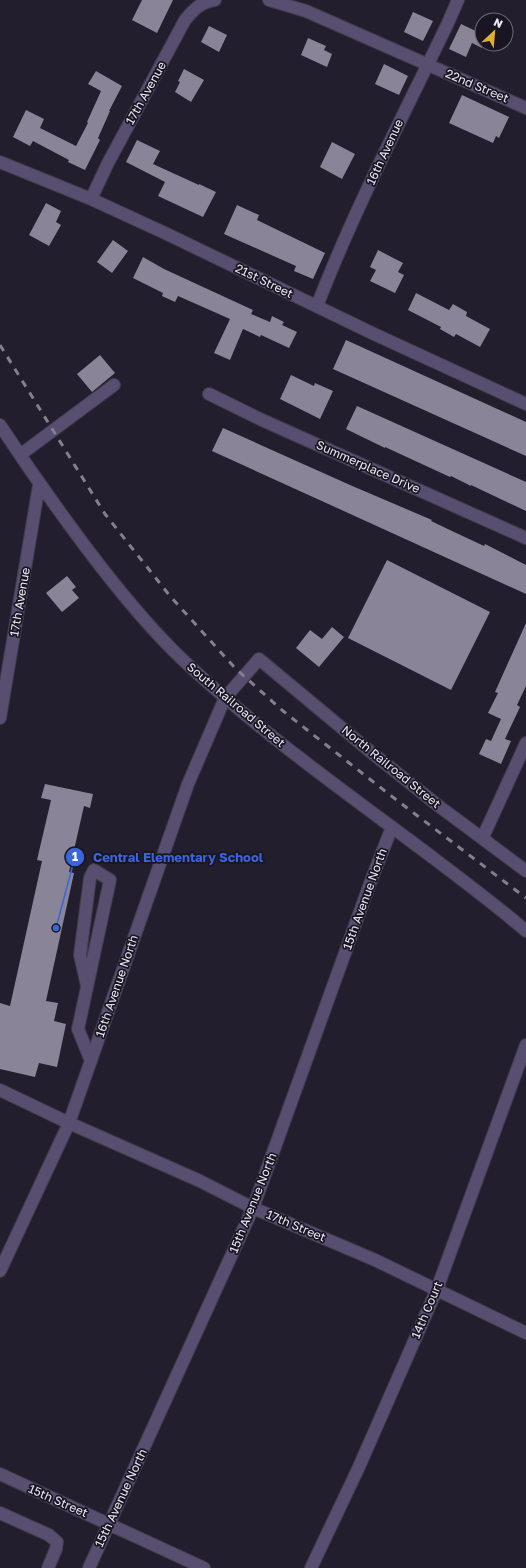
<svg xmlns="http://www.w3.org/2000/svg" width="526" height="1568" viewBox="0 0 526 1568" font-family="'Golos Text',sans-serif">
  <rect width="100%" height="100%" fill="#221e2d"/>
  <path fill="#898497" d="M142,0h31l-16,33 -25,-13z
    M413,12l20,9 -10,20 -19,-9z
    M461,24l21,10v14l-10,-5 -6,14 -17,-8z
    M209,26l18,9 -8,17 -18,-10z
    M308,38l18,8 -2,4 8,4 -5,13 -26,-12z
    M384,64l24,12 -9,19 -24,-11z
    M184,69l20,11 -13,22 -16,-10 5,-10 -2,-1z
    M96,71l26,15 -13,25h1l-12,27 2,2 -15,30 -17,-8 1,-2 -36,-19 -3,5 -17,-9 13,-27 18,9 -4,9 36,18 12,-23 -1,-1 14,-31 -13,-7z
    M462,95l47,22 -10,21 -3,-2 -3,7 -44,-20z
    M137,140l23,11 -7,13 46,21v-1l17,8 -13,25 -45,-21 7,-14 -39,-20z
    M332,142l23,12 -13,25 -22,-12z
    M46,203l15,8 -5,11 5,3 -12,21 -20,-11z
    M237,205l22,10 -2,5 68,33 -12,26 -19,-8 2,-5 -72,-32z
    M113,240l15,11 -16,22 -15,-11z
    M378,250l25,13 -5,9 6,3 -9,18 -25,-12 6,-11 -6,-3z
    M143,257l21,12 89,41 -2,4 19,8 2,-6 12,6 -2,3 15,7 -8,16 -28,-13 -1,2 -17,-8 -13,31 -16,-7 16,-34 -52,-23 -3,6 -13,-6 1,-3 -30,-15z
    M416,293l33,17 4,-6 14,8 -1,4 24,13 -10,18 -24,-13 -2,3 -14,-8 1,-2 -33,-17z
    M346,340l180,82v34l-193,-87z
    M100,355l15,18 -23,19 -15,-18z
    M291,375l23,11 1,-3 18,8 -13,28 -40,-20z
    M357,406l169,76v29l-55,-26v1l-20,-10 -1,1 -65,-30v1l-39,-19z
    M223,428l127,57 82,35 -1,1 21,10 32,15 1,-2 41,21v29l-314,-143z
    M387,560l103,52 -39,78 -103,-52z
    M67,576l9,11 -4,3 7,8 -17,14 -16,-19z
    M526,623v63l-9,19 3,2 -15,32 6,2 -10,23 -22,-10 7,-15 5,2 10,-22 -13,-6 10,-20 -3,-1z
    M332,627l12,10 -25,30 -23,-19 14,-18 12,9z
    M45,784l48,10 -3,14 -6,-2 -15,66 5,1 -28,128 12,2 -4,18 12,3 -9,43 -18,-4 -4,14 -35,-8v-66l10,3 32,-145 -5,-1 14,-60 -10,-2z"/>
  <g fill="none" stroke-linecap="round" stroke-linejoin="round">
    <defs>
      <path id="minor" d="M269,0l37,11 220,97
        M0,162l91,37 76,35 207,100 152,70
        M91,199l17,-36 77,-143c9,-11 16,-18 30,-20
        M317,306c37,-96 85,-188 130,-281l11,-25
        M209,394l53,26 264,118
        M0,425c27,41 55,81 85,121 30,40 62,80 99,115 78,73 167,135 252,199 30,23 61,46 90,71
        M20,455l94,-70
        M0,718l39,-233
        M483,837l43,-94
        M87,986l-7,-31 10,-77 4,-8 16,10 -32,149 13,32
        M0,1090l69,33 131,58 53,27 122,52 151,73
        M0,1271l69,-148 119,-339 37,-86 34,-39 113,94 68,54 86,64
        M0,1474l204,94
        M0,1513l49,22 8,7 -1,7 -8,19
        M89,1568l164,-360 119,-330 20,-51
        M311,1568l47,-99 79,-180 89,-244"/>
    </defs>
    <use href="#minor" stroke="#3e3a49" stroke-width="14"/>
    <use href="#minor" stroke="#574e70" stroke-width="12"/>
    <path stroke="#83808d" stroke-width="3" stroke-dasharray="7 7" stroke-linecap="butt" d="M0,345l105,169 65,82 65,72 48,43 107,84 136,103"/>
  </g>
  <g text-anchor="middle" stroke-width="3.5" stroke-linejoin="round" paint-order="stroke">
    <g font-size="12" fill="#ebe9f3" stroke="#191523">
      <text transform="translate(477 86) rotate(23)" y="4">22nd Street</text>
      <text transform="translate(146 93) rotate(-61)" y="4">17th Avenue</text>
      <text transform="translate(385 152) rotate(-65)" y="4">16th Avenue</text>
      <text transform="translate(264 281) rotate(26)" y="4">21st Street</text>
      <text transform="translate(368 467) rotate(24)" y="4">Summerplace Drive</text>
      <text transform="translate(20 602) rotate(-80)" y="4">17th Avenue</text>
      <text transform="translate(236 705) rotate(40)" y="4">South Railroad Street</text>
      <text transform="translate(391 767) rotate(39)" y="4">North Railroad Street</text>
      <text transform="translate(365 899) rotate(-70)" y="4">15th Avenue North</text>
      <text transform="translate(117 986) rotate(-71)" y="4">16th Avenue North</text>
      <text transform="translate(253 1203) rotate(-68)" y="4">15th Avenue North</text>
      <text transform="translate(296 1226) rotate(23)" y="4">17th Street</text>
      <text transform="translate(427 1310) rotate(-67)" y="4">14th Court</text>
      <text transform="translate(121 1498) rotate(-65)" y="4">15th Avenue North</text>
      <text transform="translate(58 1501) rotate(24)" y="4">15th Street</text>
    </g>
  </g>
  <path fill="none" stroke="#3c65dc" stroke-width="1.5" d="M56 928L75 857"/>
  <g fill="#3c65dc" stroke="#191523" stroke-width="1.5">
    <circle cx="56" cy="928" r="4"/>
    <circle cx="75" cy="857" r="10"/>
  </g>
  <g font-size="12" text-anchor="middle" font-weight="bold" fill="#fff">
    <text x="75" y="861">1</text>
  </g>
  <g font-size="13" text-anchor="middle" font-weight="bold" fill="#3c65dc" stroke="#191523" stroke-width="3.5" stroke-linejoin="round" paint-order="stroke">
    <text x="178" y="862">Central Elementary School</text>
  </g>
  <g transform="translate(494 32) rotate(26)"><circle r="19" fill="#191523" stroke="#6d6a76"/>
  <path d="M0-3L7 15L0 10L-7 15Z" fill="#dfb034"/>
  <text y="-6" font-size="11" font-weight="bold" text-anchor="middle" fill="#ebe9f3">N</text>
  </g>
</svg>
